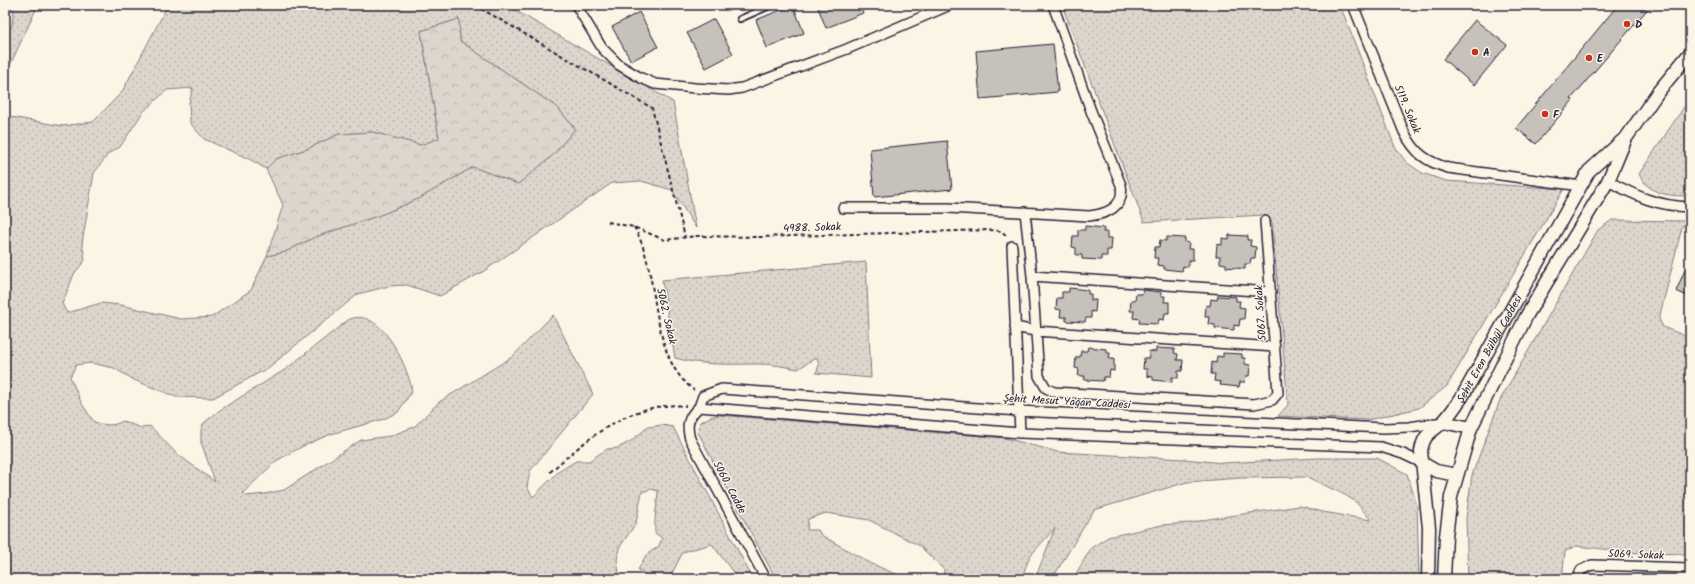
<svg xmlns="http://www.w3.org/2000/svg" width="1695" height="584" viewBox="0 0 1695 584" font-family="Kalam,sans-serif">
  <defs>
    <pattern id="grass-dots" width="8" height="8" patternUnits="userSpaceOnUse"><rect width="8" height="8" fill="#dcd6cc"/><path d="M2 2h.1M6 6h.1" fill="none" stroke="#bcb7b0" stroke-width="1.8" stroke-linecap="round"/></pattern>
    <pattern id="forest-crowns" width="20" height="18" patternUnits="userSpaceOnUse"><rect width="20" height="18" fill="#dcd6cc"/><path d="M2 6a3 3 0 1 1 6 0M12 15a3 3 0 1 1 6 0" fill="none" stroke="#bcb7b0"/></pattern>
  </defs>
  <rect width="100%" height="100%" fill="#fcf5e5"/>
  <filter id="ink" filterUnits="userSpaceOnUse"><feTurbulence type="fractalNoise" baseFrequency=".025" numOctaves="2"/><feDisplacementMap in="SourceGraphic" scale="8" xChannelSelector="R" yChannelSelector="G"/><feConvolveMatrix kernelMatrix="1 2 1 2 8 2 1 2 1" color-interpolation-filters="sRGB"/></filter>
  <g filter="url(#ink)">
    <path fill="url(#grass-dots)" stroke="#7f7c84" fill-rule="evenodd" d="M14,5h24l-33,71v-48l7,-1z
      M168,5h338l167,97 23,126 -24,-38 -31,-9 -29,2 -128,88 -44,25 -33,-11 -18,1 -31,8 -90,74 -55,30 -37,-1 -42,-17 -20,-12 -23,-5 -15,2 -6,12 12,27 12,18c11,3 18,5 29,-1l18,7 9,-2 26,27 39,29 -14,-40v-12l3,-7 16,-13 66,-41 62,-49c32,-16 60,46 64,71l-14,21 -14,7 -53,15 -28,12 -27,15 -33,32 3,3 19,-2 19,-4 77,-50 29,-4 24,-9 25,-25 73,-45 41,-42 40,79 -63,77 -3,16 6,10 25,-25 18,-11h13l18,-12 11,-1 13,-7 17,-14 14,-2 11,2 80,152h-15l-26,-35 -29,8 -14,27h-26l1,-6 -6,-3 8,-15 13,-9 3,-8 -7,-5c-1,-14 2,-28 3,-42l-7,-2 -9,3 -6,31 -17,25 -2,12 2,13 -4,6h-610v-463l57,10 31,-4 29,-30zM459,19l1,22 98,67 17,21 -23,27 -34,28 -45,-17 -53,31 -37,16 -68,23 -30,15 -18,4 -16,34 -39,27 -31,2 -60,-14 -20,-2 -34,10 -5,-9 12,-30 11,-14 -3,-17 12,-70 15,-20 11,-6 23,-35 24,-22 26,-2 -4,15 1,20 14,16 47,21 15,9 10,-10 31,-10 32,-15 33,-2 49,13 18,-7 -18,-107z
      M1062,5h278l55,142 11,15 16,11 24,8 118,8 -117,197 -28,22 -51,12 -90,-4 10,-11 -16,-183 -8,-7 -120,7z
      M1690,98v98c-21,0 -41,-1 -51,-22z
      M1612,220l76,1 -6,6 -23,92 4,8 27,11v216l-52,-1 -62,-7 -11,5 -3,28h-94l-2,-61 6,-43 28,-75 98,-170z
      M866,262l5,116 -55,-5 3,-8 -2,-8 -19,12c-12,-2 -25,-5 -37,-5 -28,0 -58,2 -86,-6l-13,-78z
      M719,415l286,23 53,14 126,7 39,4 95,-5h59l30,16 10,31 2,74h-343l1,-7 14,-24 17,-11 54,-12 29,-2 17,-4 92,-13 23,6 48,8 -15,-18 -11,-7 -38,-18 -67,1 -53,4 -93,28 -42,69h-17l20,-51 -25,28 -9,23h-78l1,-9 -24,-24 -51,-26 -43,-7 -18,6 -1,11h11l3,5 49,28 37,16h-131l-52,-96 -26,-51 3,-10 9,-5z"/>
    <path fill="url(#forest-crowns)" stroke="#7f7c84" d="M459,19l1,22 98,67 17,21 -23,27 -34,28 -45,-17 -53,31 -37,16 -68,23 -30,15 -18,4 16,-51 -17,-36 10,-10 31,-10 32,-15 33,-2 49,13 18,-7 -18,-107z"/>
    <path fill="#c6c1bb" stroke="#22223b" d="M793,5l11,28 -37,15 -11,-28z
      M817,5h43l3,8 -37,15z
      M1618,5h33l-80,94 2,1 -37,44 -20,-16z
      M639,12l19,35 -27,14 -19,-34z
      M714,19l19,35 -27,14 -19,-35z
      M1475,20l32,25 -33,40 -31,-26z
      M1053,44l5,48 -78,7 -4,-48z
      M947,141l5,48 -78,8 -4,-48z
      M1085,226l19,2 -1,4h4v6h5l-1,12h-4v6h-6v4l-19,-1v-4h-6v-7l-4,-1 1,-11h5v-6h7z
      M1229,235l19,1 -1,4h4l-1,6 6,1 -1,11h-4l-1,6h-5v5l-19,-2v-3l-6,-1v-7h-4l1,-12 5,1v-7l7,1z
      M1167,237l18,1v4l4,1 -1,6h5v11h-4l-1,7 -5,-1 -1,5 -18,-2v-3l-7,-1 1,-7h-4l1,-11h4l1,-7 6,1z
      M1690,258v39l-14,-6z
      M1069,288l19,2v4h3v6h5l-1,12 -4,-1v7h-5l-1,4 -19,-1v-4h-6l1,-7 -5,-1 1,-11h5v-6h7z
      M1143,290l18,2v4h4l-1,6h5v11h-4l-1,7 -5,-1 -1,5 -19,-1 1,-4 -7,-1 1,-7h-4l1,-11h4l1,-6h6z
      M1218,296l18,1v4h4l-1,6 6,1 -1,11h-4l-1,7 -5,-1v5l-19,-2v-3l-7,-1 1,-7h-4l1,-12 4,1 1,-7 6,1z
      M1088,347l18,2v4h4l-1,6h5v12l-4,-1 -1,7h-5l-1,4 -19,-1 1,-4h-7l1,-7 -4,-1 1,-11h4l1,-6h6z
      M1156,348l19,1 -1,4 4,1 -1,6h6l-1,11h-4v7l-6,-1v5l-19,-2v-3l-6,-1v-7h-4l1,-11h5v-7l7,1z
      M1223,353l19,1v4h3v6l5,1 -1,11h-3l-1,6h-5l-1,5 -19,-2 1,-3 -7,-1 1,-7h-4l1,-12 4,1 1,-7 6,1z"/>
    <g fill="none" stroke-linecap="round" stroke-linejoin="round">
      <defs>
        <path id="service" d="M740,19l32,-14"/>
        <path id="minor" d="M576,5l26,43 17,17 22,13 14,6 40,4 33,2 14,-2 105,-39 103,-44
          M1353,5l51,127c11,21 21,29 44,36l133,18
          M5,6l2,-1
          M1608,181c28,15 49,25 82,26
          M843,208h105l141,8c18,-2 36,-9 32,-31l-30,-74 -38,-106
          M1025,212l7,64 7,100 7,12 8,4 200,12 18,-4 6,-7 -13,-172
          M1012,246l8,187
          M1032,276l239,16
          M1015,327l20,4 240,16
          M699,407l4,-11 19,-7 296,22 366,17 25,-1 34,-5
          M699,407l321,26 361,14 22,7 19,9
          M699,407c-11,10 -13,18 -9,32l76,140
          M1577,579l4,-9 11,-5 98,3"/>
        <g id="tertiary">
          <path d="M1443,422l28,6"/>
          <path d="M1422,463l14,8 21,4"/>
          <path id="s1" d="M1428,579l1,-51 -8,-77c3,-18 10,-18 22,-29 7,-7 13,-17 19,-25l127,-226 34,-31"/>
          <path d="M1444,579l2,-43 5,-39 20,-69 56,-113 81,-134 18,-43 32,-46 32,-39"/>
        </g>
      </defs>
      <use href="#service" stroke="#22223b" stroke-width="8"/>
      <use href="#minor" stroke="#22223b" stroke-width="12"/>
      <use href="#tertiary" stroke="#22223b" stroke-width="15"/>
      <path stroke="#22223b" stroke-width="2" stroke-dasharray="4 3" stroke-linecap="butt" d="M475,5l177,103 33,129
        M608,222l26,5 31,13 31,-4 63,1 230,-7 12,1 6,5
        M634,227c28,47 13,129 60,163
        M550,472c38,-34 82,-72 136,-66"/>
      <use href="#service" stroke="#fcf5e5" stroke-width="4.5"/>
      <use href="#minor" stroke="#fcf5e5" stroke-width="9"/>
      <use href="#tertiary" stroke="#fcf5e5" stroke-width="12"/>
    </g>
  </g>
  <g fill="#c8321e" stroke="#fcf5e5" stroke-width="1.5">
    <circle cx="1627" cy="24" r="4"/>
    <circle cx="1475" cy="52" r="4"/>
    <circle cx="1589" cy="58" r="4"/>
    <circle cx="1545" cy="114" r="4"/>
  </g>
  <g text-anchor="middle" stroke-width="3" stroke-linejoin="round" paint-order="stroke">
    <g font-size="11" font-weight="bold" fill="#22223b" stroke="#fcf5e5" text-anchor="start">
      <text x="1635" y="28">D</text>
      <text x="1483" y="56">A</text>
      <text x="1597" y="62">E</text>
      <text x="1553" y="118">F</text>
    </g>
    <g font-size="11" fill="#22223b" stroke="#fcf5e5">
      <text transform="translate(1408 109) rotate(67)" y="4">5119. Sokak</text>
      <text transform="translate(812 227) rotate(-2)" y="4">4988. Sokak</text>
      <text transform="translate(1260 313) rotate(-94)" y="4">5067. Sokak</text>
      <text transform="translate(667 316) rotate(77)" y="4">5062. Sokak</text>
      <text dy="4" stroke="none"><textPath href="#s1" startOffset="253">Şehit Eren Bülbül Caddesi</textPath></text>
      <text transform="translate(1067 401) rotate(3)" y="4">Şehit Mesut Yağan Caddesi</text>
      <text transform="translate(730 487) rotate(62)" y="4">5060. Cadde</text>
      <text transform="translate(1636 554) rotate(2)" y="4">5069. Sokak</text>
    </g>
  </g>
  <rect width="1695" height="584" fill="none" stroke="#fcf5e5" stroke-width="20"/>
  <rect x="10" y="10" width="1675" height="564" fill="none" stroke="#22223b" stroke-width="1.5" filter="url(#ink)"/>
</svg>
